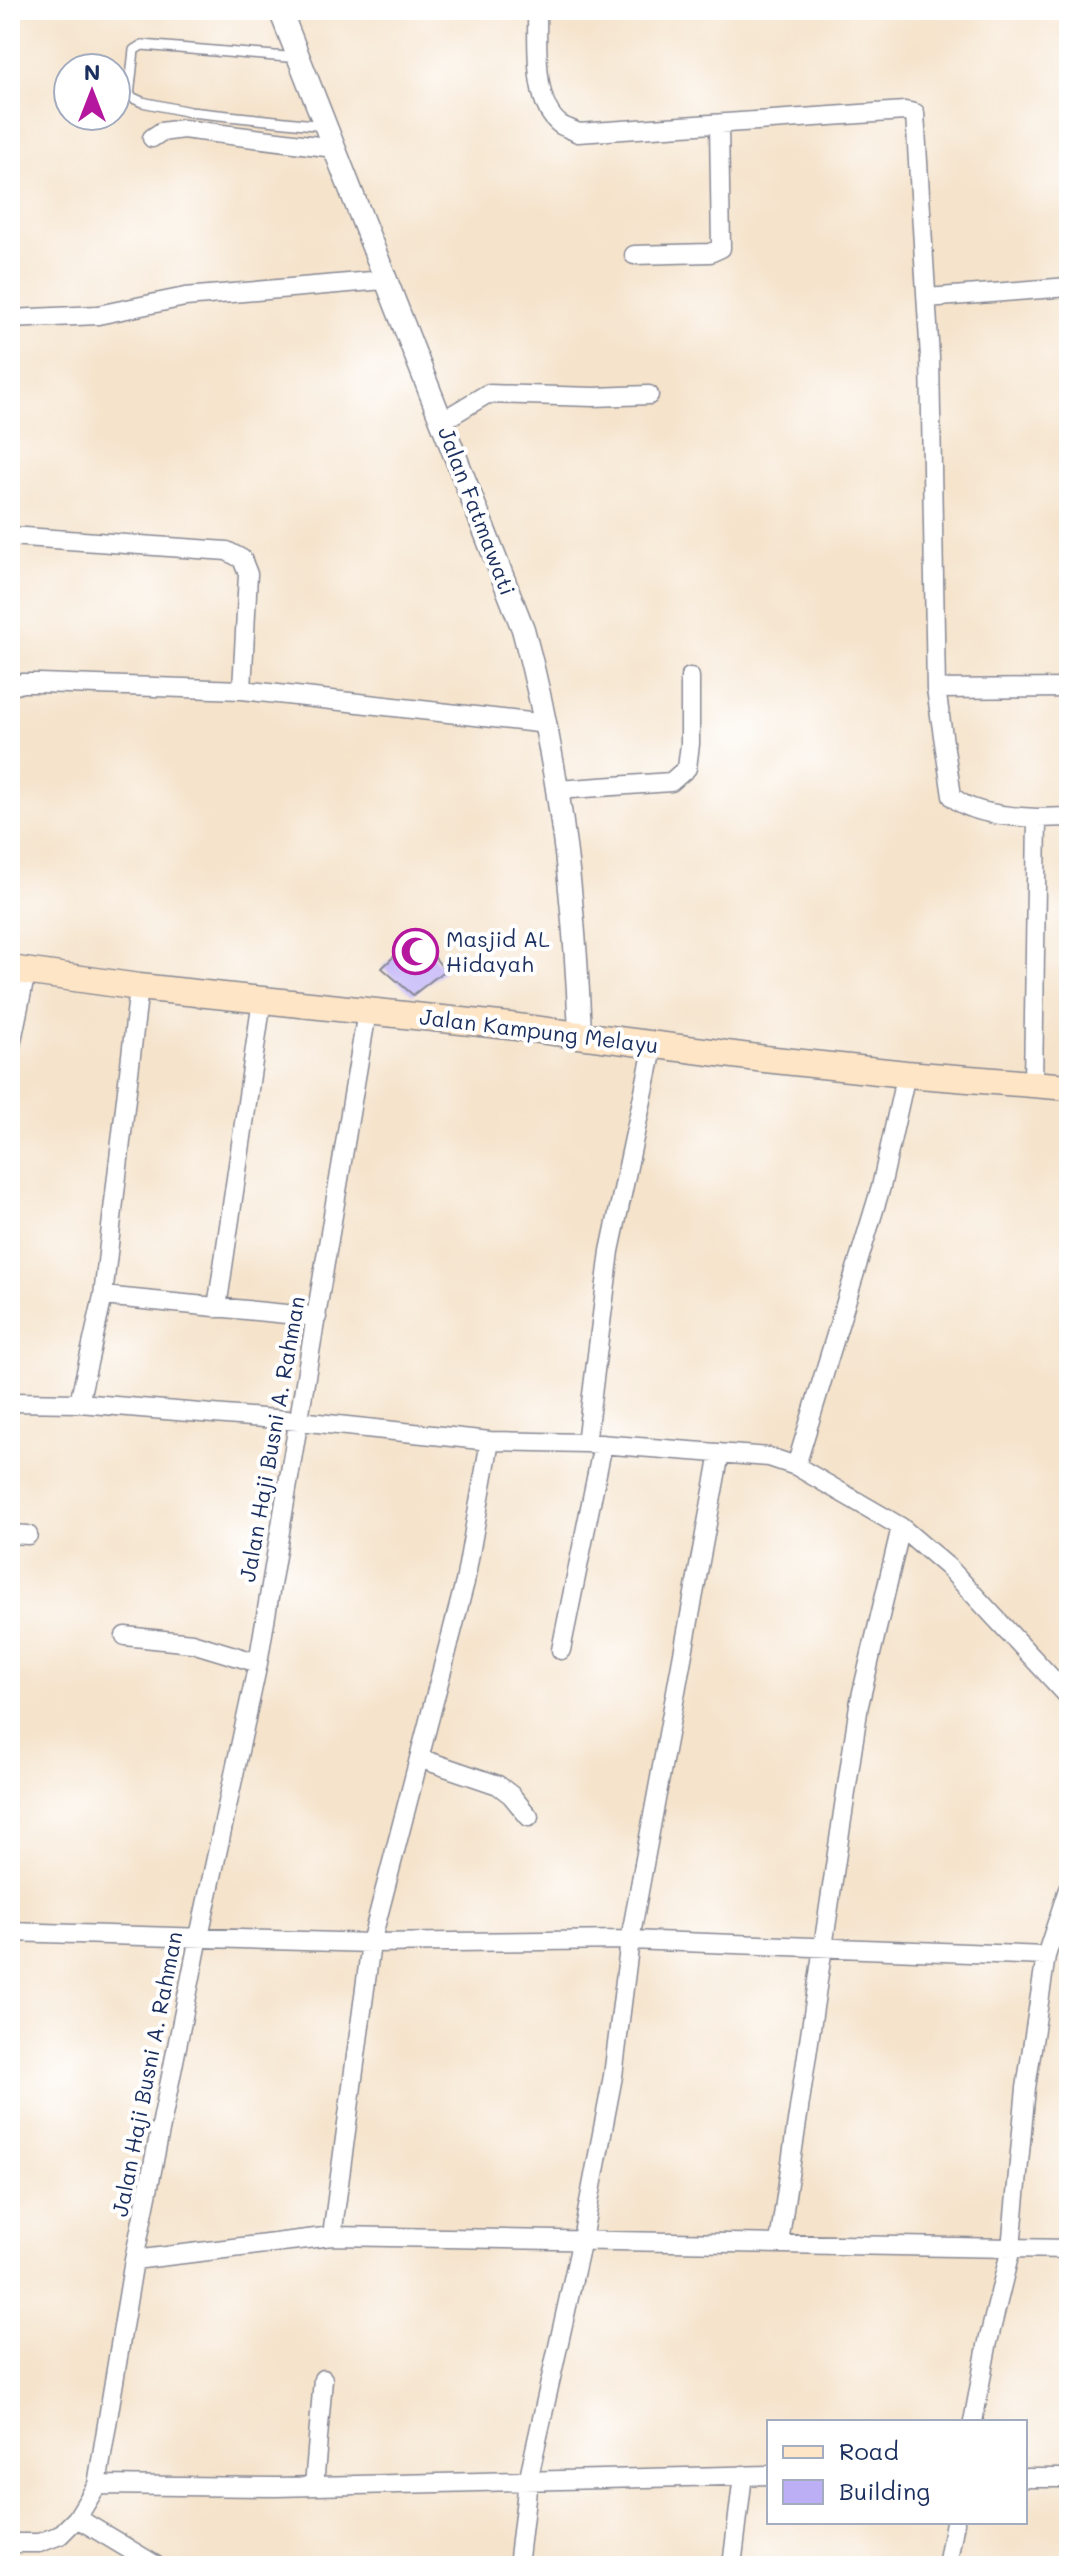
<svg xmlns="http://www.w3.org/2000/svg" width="1079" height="2576" viewBox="0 0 1079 2576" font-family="Mali,sans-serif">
  <rect width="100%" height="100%" fill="#fff"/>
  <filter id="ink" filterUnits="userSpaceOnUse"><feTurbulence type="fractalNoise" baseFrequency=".0125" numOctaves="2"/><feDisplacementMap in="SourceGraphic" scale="16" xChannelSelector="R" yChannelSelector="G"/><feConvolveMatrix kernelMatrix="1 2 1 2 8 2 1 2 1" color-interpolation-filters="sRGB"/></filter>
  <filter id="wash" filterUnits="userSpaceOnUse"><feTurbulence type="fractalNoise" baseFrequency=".006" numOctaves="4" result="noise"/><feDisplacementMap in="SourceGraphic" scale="32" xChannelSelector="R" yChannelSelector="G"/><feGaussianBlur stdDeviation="1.8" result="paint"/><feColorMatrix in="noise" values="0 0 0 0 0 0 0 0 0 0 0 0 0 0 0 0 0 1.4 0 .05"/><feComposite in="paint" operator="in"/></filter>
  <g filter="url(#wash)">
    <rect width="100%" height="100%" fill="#f5e3cb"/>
    <g id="blocks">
      <path fill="#bdaff6" d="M416,935l29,35 -32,25 -31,-27z"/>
    </g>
  </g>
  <g filter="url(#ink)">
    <use href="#blocks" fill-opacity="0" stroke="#888994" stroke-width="2"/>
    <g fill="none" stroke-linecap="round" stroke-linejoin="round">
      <defs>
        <path id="service" d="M299,58l-157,-13 -8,5 -5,46 13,6 48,10 134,14"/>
        <path id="minor" d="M537,10c1,32 -5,95 24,115 5,3 12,5 17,8l327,-22 10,2 15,245 6,331 16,107c17,18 61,21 85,22l-4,266
          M152,138l9,-6 22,-3 151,19
          M634,255l76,-2 11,-5 -2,-124
          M927,298l142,-11
          M10,319l88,-4 87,-18 199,-17
          M442,421l45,-27 107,3 55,-2
          M10,536l217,15 15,8 6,15 -6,116
          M10,687l12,-4h17l203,7 305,34
          M936,689l133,-1
          M557,790l114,-8 16,-14 3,-24v-67
          M1037,818l32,-1
          M139,987l-36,309 214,21
          M10,1050l16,-78
          M217,1308l45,-308
          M10,1402l69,1 24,-107
          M79,1403l220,18 191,20 96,2 183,14 27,9 105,61 48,41 120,129
          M586,1443l24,-192 44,-207
          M796,1466l85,-279 25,-113
          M10,1534l18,1
          M125,1636l67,7 66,20
          M561,1650l42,-206
          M419,1758l79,27 13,10 18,22
          M10,1932l361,11 259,-3 416,16
          M332,2236l39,-293 94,-361 25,-141
          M779,2243l80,-538 42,-178
          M134,2260l198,-24 737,13
          M973,2422l14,-76 24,-98 15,-160 20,-132 23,-70
          M1025,2478h44
          M97,2485l179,2 493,-12
          M314,2486l9,-107
          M77,2518l80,48
          M10,2543h29l21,-8 17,-17 20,-33 37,-225 65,-323 59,-274 109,-651
          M518,2566l10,-85 54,-242 31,-163 17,-136 90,-487
          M732,2566l11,-91
          M947,2566l8,-44"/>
        <path id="tertiary" d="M280,10l243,619c36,132 52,270 57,406"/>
        <path id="secondary" d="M10,969l129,18 370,39 256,33 141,15 163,13"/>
      </defs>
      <use href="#service" stroke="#888994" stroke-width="12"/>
      <use href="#minor" stroke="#888994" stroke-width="21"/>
      <use href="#tertiary" stroke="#888994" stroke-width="25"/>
      <use href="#secondary" stroke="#888994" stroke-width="29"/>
      <use href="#service" stroke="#fff" stroke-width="9"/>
      <use href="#minor" stroke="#fff" stroke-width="18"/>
      <use href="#tertiary" stroke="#fff" stroke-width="22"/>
      <use href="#secondary" stroke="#fee5c5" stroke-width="26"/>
    </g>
  </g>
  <defs>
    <symbol id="mosque-ring" viewBox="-11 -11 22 22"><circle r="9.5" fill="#fff" stroke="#b5179e" stroke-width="1.5"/><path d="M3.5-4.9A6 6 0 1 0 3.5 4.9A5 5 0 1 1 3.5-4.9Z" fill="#b5179e"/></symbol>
  </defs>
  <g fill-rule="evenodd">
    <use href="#mosque-ring" x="390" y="926" width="51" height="51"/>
  </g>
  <g text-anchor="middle" stroke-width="8" stroke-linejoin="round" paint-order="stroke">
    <g font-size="22" fill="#1b2f5e" stroke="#fff">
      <text transform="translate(477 511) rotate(69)" y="8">Jalan Fatmawati</text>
      <text transform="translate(539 1031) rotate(7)" y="8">Jalan Kampung Melayu</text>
      <text transform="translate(272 1439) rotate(-80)" y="8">Jalan Haji Busni A. Rahman</text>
      <text transform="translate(147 2074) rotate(-79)" y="8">Jalan Haji Busni A. Rahman</text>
    </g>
    <g font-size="22" fill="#1b2f5e" stroke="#fff" text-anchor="start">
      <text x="446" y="947">Masjid AL<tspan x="446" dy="25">Hidayah</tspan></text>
    </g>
  </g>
  <rect width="1079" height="2576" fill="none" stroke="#fff" stroke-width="40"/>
  <rect x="767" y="2420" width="260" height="104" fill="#ffffff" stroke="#a4acbf" stroke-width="2"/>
  <rect x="783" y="2446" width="40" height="12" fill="#fee5c5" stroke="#a4acbf" stroke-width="2"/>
  <text x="839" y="2460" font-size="24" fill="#1b2f5e">Road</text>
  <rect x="783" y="2480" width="40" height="24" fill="#bdaff6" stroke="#a4acbf" stroke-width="2"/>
  <text x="839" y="2500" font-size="24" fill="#1b2f5e">Building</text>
  <g transform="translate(92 92)"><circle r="38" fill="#ffffff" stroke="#a4acbf" stroke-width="2"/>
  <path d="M0-6L14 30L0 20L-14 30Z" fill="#b5179e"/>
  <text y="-12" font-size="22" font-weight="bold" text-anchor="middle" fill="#1b2f5e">N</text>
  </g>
</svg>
